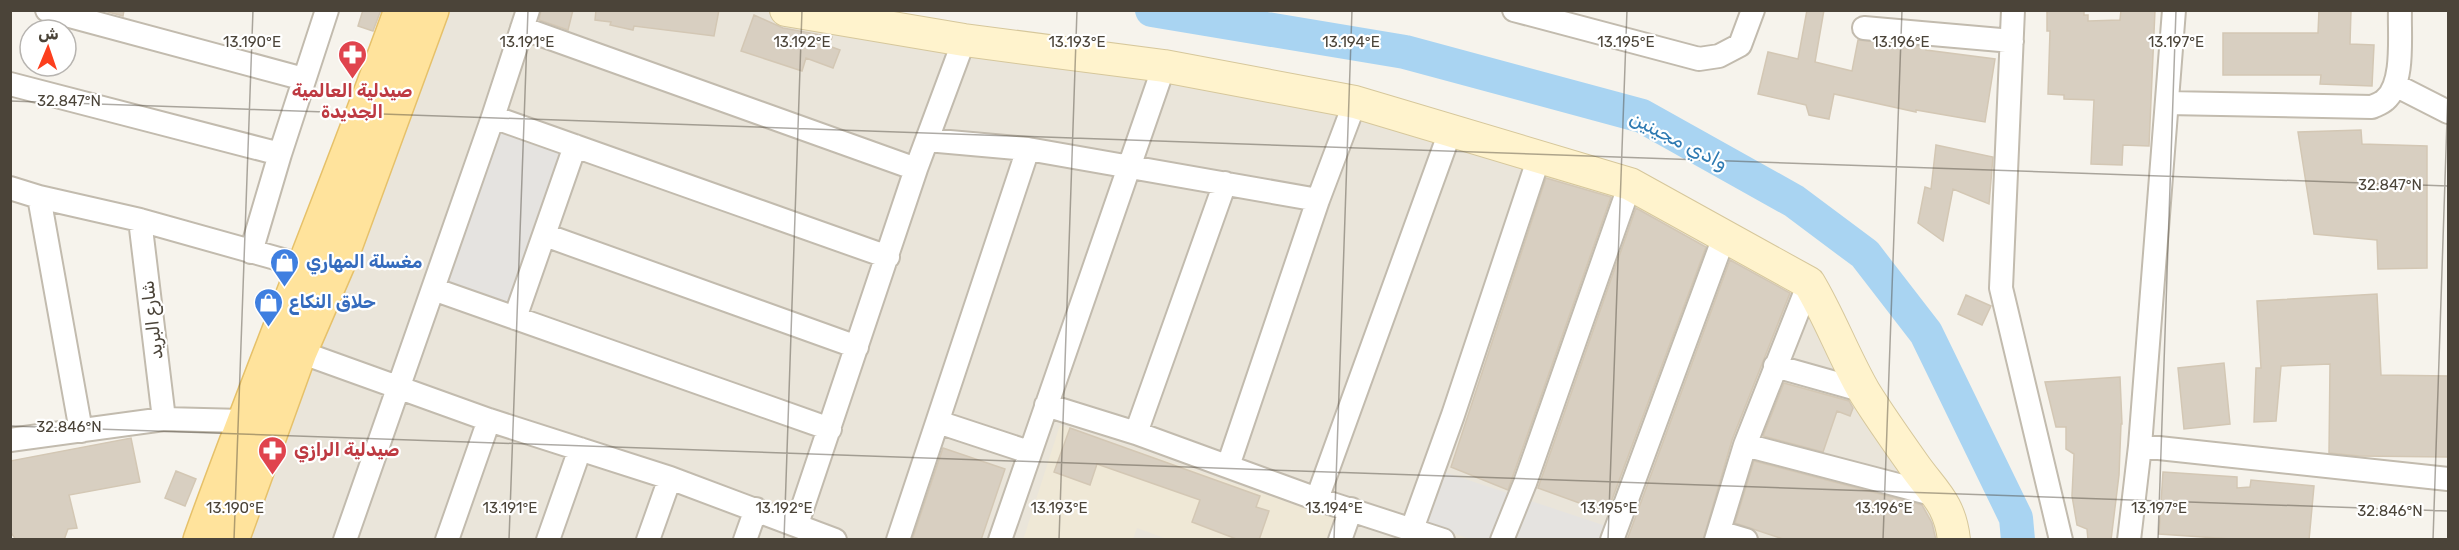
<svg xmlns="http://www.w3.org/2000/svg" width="2459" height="550" viewBox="0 0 2459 550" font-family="Rubik,'Noto Naskh Arabic',sans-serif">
  <rect width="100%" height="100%" fill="#f6f3ec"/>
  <path fill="#eae5da" d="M449,10l321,1 510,82 352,96 171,94 143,257h-1703l75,-186z"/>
  <path fill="#efe8d6" d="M1060,425l281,95 -6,19h-168l-30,-11 -4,11 -110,1z"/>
  <path fill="#e5e3e0" d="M500,127l69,26 -59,157 -69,-25z
    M1441,471l168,56 -4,12 -132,1 -49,-17z"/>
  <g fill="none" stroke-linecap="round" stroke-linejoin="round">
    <path stroke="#a9d4f2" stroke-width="34" d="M1152,10l253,42 237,64 152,85 71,53 61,79 90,185 2,22"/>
  </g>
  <path fill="#d8cfc1" stroke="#d3c7b4" stroke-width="1.5" d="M101,10h23l-1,6z
    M363,10h18l-8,21 -15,-5z
    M541,10h32l-5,20 -29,-10z
    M596,10h123l-5,26 -80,-10 -1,4 -23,-5 1,-3 -16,-2z
    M1807,10h17l-9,52 37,9 6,-31 61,6 7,2v2l69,9 -10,63 -69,-12v2l-82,-18 -5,25 -20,-4 -3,-10 -48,-11 10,-42 30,7z
    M2047,10h37v5h4v6l32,-1 1,-10h34l-6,136 -26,-1 -1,20 -31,-1 3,-64 -30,-1v-4l-16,-1 2,-63h-3z
    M2319,10h32l-1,34 24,1 -2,41 -52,-2 1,-9h-98v-42h95z
    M754,15l29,13 49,9 -3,9 11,4 -7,18 -27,-10 -4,13 -61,-20z
    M2361,130l1,14 65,2v122l-49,1 -1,-29 -63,-6 -16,-102z
    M1936,145l57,12 -4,47 -36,-15 -10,52 -25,-18 7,-36 6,2z
    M1546,178l65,19 -103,293 -57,-23z
    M1636,208l70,39 -99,266 -69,-25z
    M1730,260l60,33 -58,147 -29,100h-76z
    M2377,294l4,81 67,1v81l-89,-1 -30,-3 1,-89 -49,2 -5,55 -22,1 2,-54h5l-4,-67z
    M1966,295l25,11 -9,19 -24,-11z
    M2224,363l6,61 -46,5 -6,-61z
    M2120,377l2,47h-1l-2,51 -8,65h-23l-1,-11 -10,-4 -5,-29 2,-42 -8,-5v-22h-10l-11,-45z
    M1784,383l65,18 4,7 -3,8 -13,-5 -14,41 -60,-16z
    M1070,428l190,68 -4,11 13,4 -10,29h-20l-47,-18 8,-22 -103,-36 -7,21 -36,-13z
    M131,438l9,44 -71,13 8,33 -9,1 -4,11h-48l-6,-9v-70z
    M943,448l62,21 -24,71h-69z
    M1754,461l168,44 10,18 4,17h-150l-51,-17z
    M176,471l20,8 -11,27 -20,-8z
    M2163,472l74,5v11l13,-1 1,-7 63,6 -5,54h-63l-87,-6z"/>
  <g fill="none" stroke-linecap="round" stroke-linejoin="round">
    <defs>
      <path id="street" d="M47,10l257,69
        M1514,10l185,49 20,-3 21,-11 13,-35
        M2013,10l-12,278 60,252
        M522,28l394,141
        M1864,28l148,13
        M10,84l270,70
        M2395,85l53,27
        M2167,103l205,4c4,-2 10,-4 13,-7 20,-17 14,-66 15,-90
        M493,117l395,140
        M927,140l101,9 290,51
        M10,188l29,9 101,23 164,46
        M39,197l42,234
        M140,220l24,199
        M545,235l312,112
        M251,252l29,-98 47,-144
        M433,289l397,140
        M515,318l60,-172
        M300,352l189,68 181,58 165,62
        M1775,366l89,25
        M1046,405l90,28 181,66 126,41
        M938,422l91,30
        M1136,433l89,-250
        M10,440l154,-21 79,2
        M1745,445l195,51
        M2140,446l308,33
        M1228,466l90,-266 37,-98
        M1317,499l134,-370
        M797,524l119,-355 48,-129
        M1412,529l41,-114 86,-258
        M1719,532l27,8
        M345,540l148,-423 35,-107
        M447,540l42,-120
        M548,540l32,-91
        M648,540l22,-62
        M745,540l11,-31
        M898,540l130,-391
        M1000,540l164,-474
        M1340,540l11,-31
        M1502,540l23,-57 105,-299
        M1612,540l112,-303
        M1716,540l29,-95 64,-162
        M2129,540l11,-94 34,-436"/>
      <path id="secondary" d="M786,10l178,30 200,26 191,36 275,82 179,99c21,35 35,74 56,110 15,24 32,48 49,72 19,27 36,38 40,75"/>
      <path id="primary" d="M200,540c64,-178 137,-352 201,-530
        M232,540l68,-188 44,-102 88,-240"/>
    </defs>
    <use href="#street" stroke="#c2bbae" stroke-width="26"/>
    <use href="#secondary" stroke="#d6c79b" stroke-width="34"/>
    <use href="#primary" stroke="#e6c16a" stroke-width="36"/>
    <use href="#street" stroke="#fff" stroke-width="22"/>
    <use href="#secondary" stroke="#fff3cd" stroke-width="32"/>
    <use href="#primary" stroke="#ffe39c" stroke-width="33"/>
  </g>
  <path fill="none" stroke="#4b4439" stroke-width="1.5" stroke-opacity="0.45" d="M10,101l2438,85M10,426l2438,85M234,540l19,-530M509,540l19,-530M784,540l18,-530M1059,540l18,-530M1334,540l18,-530M1608,540l19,-530M1883,540l19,-530M2158,540l18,-530M2433,540l15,-450"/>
  <defs>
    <symbol id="pharmacy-pin" viewBox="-11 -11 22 30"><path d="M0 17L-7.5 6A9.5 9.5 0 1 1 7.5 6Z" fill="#e0444e" stroke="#fff"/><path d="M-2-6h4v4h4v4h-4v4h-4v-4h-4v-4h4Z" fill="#fff"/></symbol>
    <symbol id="shop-pin" viewBox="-11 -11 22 30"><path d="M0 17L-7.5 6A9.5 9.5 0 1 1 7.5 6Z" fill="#3f7fe0" stroke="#fff"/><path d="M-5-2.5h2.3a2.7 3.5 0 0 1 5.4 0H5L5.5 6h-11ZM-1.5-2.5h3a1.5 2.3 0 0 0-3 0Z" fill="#fff"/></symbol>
  </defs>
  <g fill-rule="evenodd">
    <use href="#pharmacy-pin" x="336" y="38" width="33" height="45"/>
    <use href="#shop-pin" x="268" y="246" width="33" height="45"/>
    <use href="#shop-pin" x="252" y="286" width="33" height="45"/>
    <use href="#pharmacy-pin" x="256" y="434" width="33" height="45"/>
  </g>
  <g text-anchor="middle" stroke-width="4.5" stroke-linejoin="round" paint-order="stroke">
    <g font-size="18" font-weight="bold" fill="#be3a42" stroke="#fff">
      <text x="352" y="97">صيدلية العالمية<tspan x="352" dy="21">الجديدة</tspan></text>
      <text x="294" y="456" text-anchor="start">صيدلية الرازي</text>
    </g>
    <g font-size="18" font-weight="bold" fill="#366cbe" stroke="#fff" text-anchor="start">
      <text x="306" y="268">مغسلة المهاري</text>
      <text x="289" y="308">حلاق النكاع</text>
    </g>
    <g font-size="18" fill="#4b4439" stroke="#fff">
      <text transform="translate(152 320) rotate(-97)" y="6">شارع البريد</text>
    </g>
    <g font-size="20" font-style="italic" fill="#2e7ab2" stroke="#fff">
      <text transform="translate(1679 140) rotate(27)" y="7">وادي مجينين</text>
    </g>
  </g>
  <g font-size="15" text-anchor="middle" fill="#4b4439" stroke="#fff" stroke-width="4.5" stroke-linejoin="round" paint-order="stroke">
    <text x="252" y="47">13.190°E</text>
    <text x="527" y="47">13.191°E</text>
    <text x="802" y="47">13.192°E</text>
    <text x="1077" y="47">13.193°E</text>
    <text x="1351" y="47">13.194°E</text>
    <text x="1626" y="47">13.195°E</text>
    <text x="1901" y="47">13.196°E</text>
    <text x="2176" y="47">13.197°E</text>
    <text x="69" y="106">32.847°N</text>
    <text x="2390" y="190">32.847°N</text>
    <text x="69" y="432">32.846°N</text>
    <text x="235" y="513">13.190°E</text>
    <text x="510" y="513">13.191°E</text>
    <text x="784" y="513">13.192°E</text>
    <text x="1059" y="513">13.193°E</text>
    <text x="1334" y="513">13.194°E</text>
    <text x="1609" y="513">13.195°E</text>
    <text x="1884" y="513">13.196°E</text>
    <text x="2159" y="513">13.197°E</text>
    <text x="2390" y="516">32.846°N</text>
  </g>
  <rect width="2459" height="550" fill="none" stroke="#4b4439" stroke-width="24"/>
  <g transform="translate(48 48) rotate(2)"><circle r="28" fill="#ffffff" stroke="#b7b4b0" stroke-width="1.5"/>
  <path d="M0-4.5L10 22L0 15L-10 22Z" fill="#fc3f1d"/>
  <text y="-9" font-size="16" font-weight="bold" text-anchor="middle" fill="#4b4439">ش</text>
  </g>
</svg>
